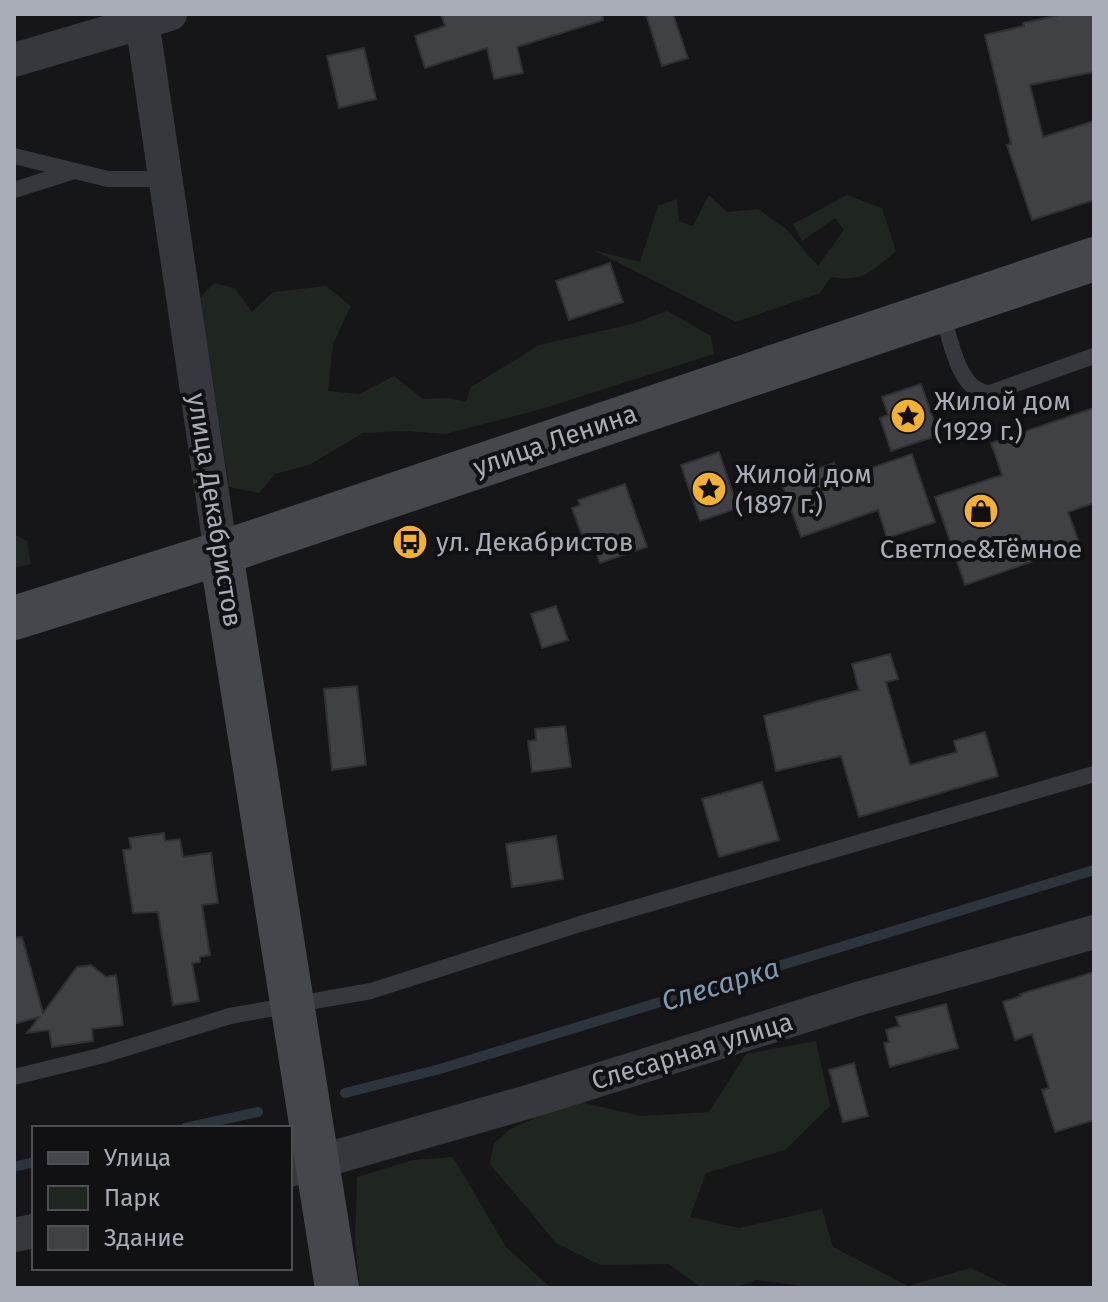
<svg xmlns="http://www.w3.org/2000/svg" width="1108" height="1302" viewBox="0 0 1108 1302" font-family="'Fira Sans',sans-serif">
  <rect width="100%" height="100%" fill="#161618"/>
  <path fill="#1e261f" d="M709,195l18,17 31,-3 28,20 32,37 26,-36 -9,-12 -33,23 -9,-17 54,-29 35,13 14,43c-23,19 -33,32 -65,26l-11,16 -84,29 -143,-72 47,12 18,-56 19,-7 2,22 14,5z
    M214,283l21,5 17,24 21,-20 53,-6 25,20 -18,38 -5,47 31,3 35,-18 29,23 26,-1 17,4 5,-15 68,-42 93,-21 35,-13 44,25 3,18 -176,56 -93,24 -38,-3 -44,2 -54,32 -34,9 -16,19 -30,-6 -29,-189z
    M14,534l13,7 4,23 -17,4z
    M816,1041l14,65 -45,44 -79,23 -16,44 49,11 83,-19 11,38 75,39 62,-18 43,20h-195l-61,-8 -22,8h-33l-34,-24 -68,1 -44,-22 -66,-79 4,-21 16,-14 65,-28 66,15 68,-4 37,-58z
    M453,1157l53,90 43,39 7,2h-196l-5,-43 2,-68 56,-17z"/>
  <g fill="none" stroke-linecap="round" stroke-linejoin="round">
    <path stroke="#2c353c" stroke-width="10" d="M345,1093l95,-24 654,-199
      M185,1128l73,-16
      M14,1167l20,-5"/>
  </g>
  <path fill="#404145" stroke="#303034" stroke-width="2" d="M441,14h161l1,6 -86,27 6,26 -29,6 -7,-31 -62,20 -10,-32 30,-10z
    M646,14h27l15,44 -26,8z
    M1064,14h30v58l-64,13 13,52 51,-16v79l-62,20 -25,-75 4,-1 -26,-109 39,-9 -1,-3z
    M364,48l12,51 -37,9 -12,-52z
    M610,263l13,39 -54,18 -13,-39z
    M921,384l18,51 -48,16 -11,-33 8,-3 -6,-18z
    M1094,408v95l-26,9 12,33 -115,40 -30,-88 67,-22 -11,-32z
    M719,452l19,56 -38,13 -19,-56z
    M912,454l23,68 -48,16 -9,-28 -77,27 -20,-56 53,-18 5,16z
    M625,484l22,63 -47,16 -7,-19 -7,3 -14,-39 8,-3 -2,-5z
    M556,606l12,34 -26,8 -11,-34z
    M890,654l8,25 -12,3 24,83 47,-13 -3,-11 31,-9 13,44 -139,41 -18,-61 -65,15 -12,-55 95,-26 -7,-26z
    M357,686l9,79 -34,5 -8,-81z
    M565,726l6,41 -39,5 -4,-31 8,-1 -1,-11z
    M762,782l17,58 -60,17 -17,-58z
    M164,833l1,8 15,-2 3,18 28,-4 7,50 -16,2 8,50 -10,2v5l-8,1 7,38 -26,4 -15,-93 -25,1 -10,-63 8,-1 -2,-11z
    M556,836l7,43 -51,8 -6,-43z
    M22,937l21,76 34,-46 14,-2 15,12 10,-2 7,50 -31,4 1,12 -41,6 -3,-17 -22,3 12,-16 -25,7v-86z
    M1094,972v148l-39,12 -13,-42 7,-2 -17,-54 -17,6 -12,-38 18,-6 -1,-2z
    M946,1004l12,44 -68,19 -6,-24 5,-1 -3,-12 13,-4 -3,-9z
    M854,1063l14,53 -25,6 -14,-52z"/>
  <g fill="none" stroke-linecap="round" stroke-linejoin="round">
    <path stroke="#37383d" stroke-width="16" d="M14,156l94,23h57
      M14,190l60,-19
      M942,314c9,25 16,79 48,79l104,-37
      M14,1077l86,-21 130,-40 141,-25 209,-67 514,-150"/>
    <path stroke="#37383d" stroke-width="34" d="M141,14l80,539
      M14,60l156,-46
      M290,1170l241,-69 330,-103 233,-66
      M14,1235l20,-4"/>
    <path stroke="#45474d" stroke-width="44" d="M221,553l116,735
      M14,618l207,-65 873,-294"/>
  </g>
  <defs>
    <symbol id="sight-disc" viewBox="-11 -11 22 22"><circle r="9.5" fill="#f2b134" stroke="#111113"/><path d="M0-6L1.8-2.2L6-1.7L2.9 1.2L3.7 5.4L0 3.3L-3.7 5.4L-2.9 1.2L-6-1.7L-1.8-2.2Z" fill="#111"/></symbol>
    <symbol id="shop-disc" viewBox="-11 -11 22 22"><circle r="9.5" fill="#f2b134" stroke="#111113"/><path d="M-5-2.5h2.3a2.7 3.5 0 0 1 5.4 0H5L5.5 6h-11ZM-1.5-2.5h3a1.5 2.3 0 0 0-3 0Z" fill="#111"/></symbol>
    <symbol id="bus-disc" viewBox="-11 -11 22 22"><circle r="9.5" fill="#f2b134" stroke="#111113"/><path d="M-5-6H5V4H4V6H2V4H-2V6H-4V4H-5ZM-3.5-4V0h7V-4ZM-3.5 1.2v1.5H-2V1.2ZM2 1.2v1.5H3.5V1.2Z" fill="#111"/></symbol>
  </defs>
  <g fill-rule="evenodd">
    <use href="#sight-disc" x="888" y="396" width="40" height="40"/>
    <use href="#sight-disc" x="689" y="469" width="40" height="40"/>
    <use href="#shop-disc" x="961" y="491" width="40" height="40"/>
    <use href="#bus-disc" x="390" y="522" width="40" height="40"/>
  </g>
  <g text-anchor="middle" stroke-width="8" stroke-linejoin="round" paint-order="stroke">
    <g font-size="26" fill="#a8adb8" stroke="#111113" text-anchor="start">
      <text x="934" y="410">Жилой дом<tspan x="934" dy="30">(1929 г.)</tspan></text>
      <text x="735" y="483">Жилой дом<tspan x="735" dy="30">(1897 г.)</tspan></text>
      <text x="436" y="551">ул. Декабристов</text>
      <text x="981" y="558" text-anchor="middle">Светлое&amp;Тёмное</text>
    </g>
    <g font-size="26" fill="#a8adb8" stroke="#111113">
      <text transform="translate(555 440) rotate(-19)" y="9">улица Ленина</text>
      <text transform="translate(215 510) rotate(81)" y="9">улица Декабристов</text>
      <text transform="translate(692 1051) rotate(-17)" y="9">Слесарная улица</text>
    </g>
    <g font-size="28" font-style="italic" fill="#7f9bb3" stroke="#111113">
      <text transform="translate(720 984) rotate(-17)" y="10">Слесарка</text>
    </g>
  </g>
  <rect width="1108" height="1302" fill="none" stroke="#a8adb8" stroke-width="32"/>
  <rect x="32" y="1126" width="260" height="144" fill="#111113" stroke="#4d4f55" stroke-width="2"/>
  <rect x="48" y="1152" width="40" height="12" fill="#45474d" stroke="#4d4f55" stroke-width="2"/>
  <text x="104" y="1166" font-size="24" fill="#a8adb8">Улица</text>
  <rect x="48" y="1186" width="40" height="24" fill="#1e261f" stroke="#4d4f55" stroke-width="2"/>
  <text x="104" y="1206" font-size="24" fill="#a8adb8">Парк</text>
  <rect x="48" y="1226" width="40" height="24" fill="#404145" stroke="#4d4f55" stroke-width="2"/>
  <text x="104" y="1246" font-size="24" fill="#a8adb8">Здание</text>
</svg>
